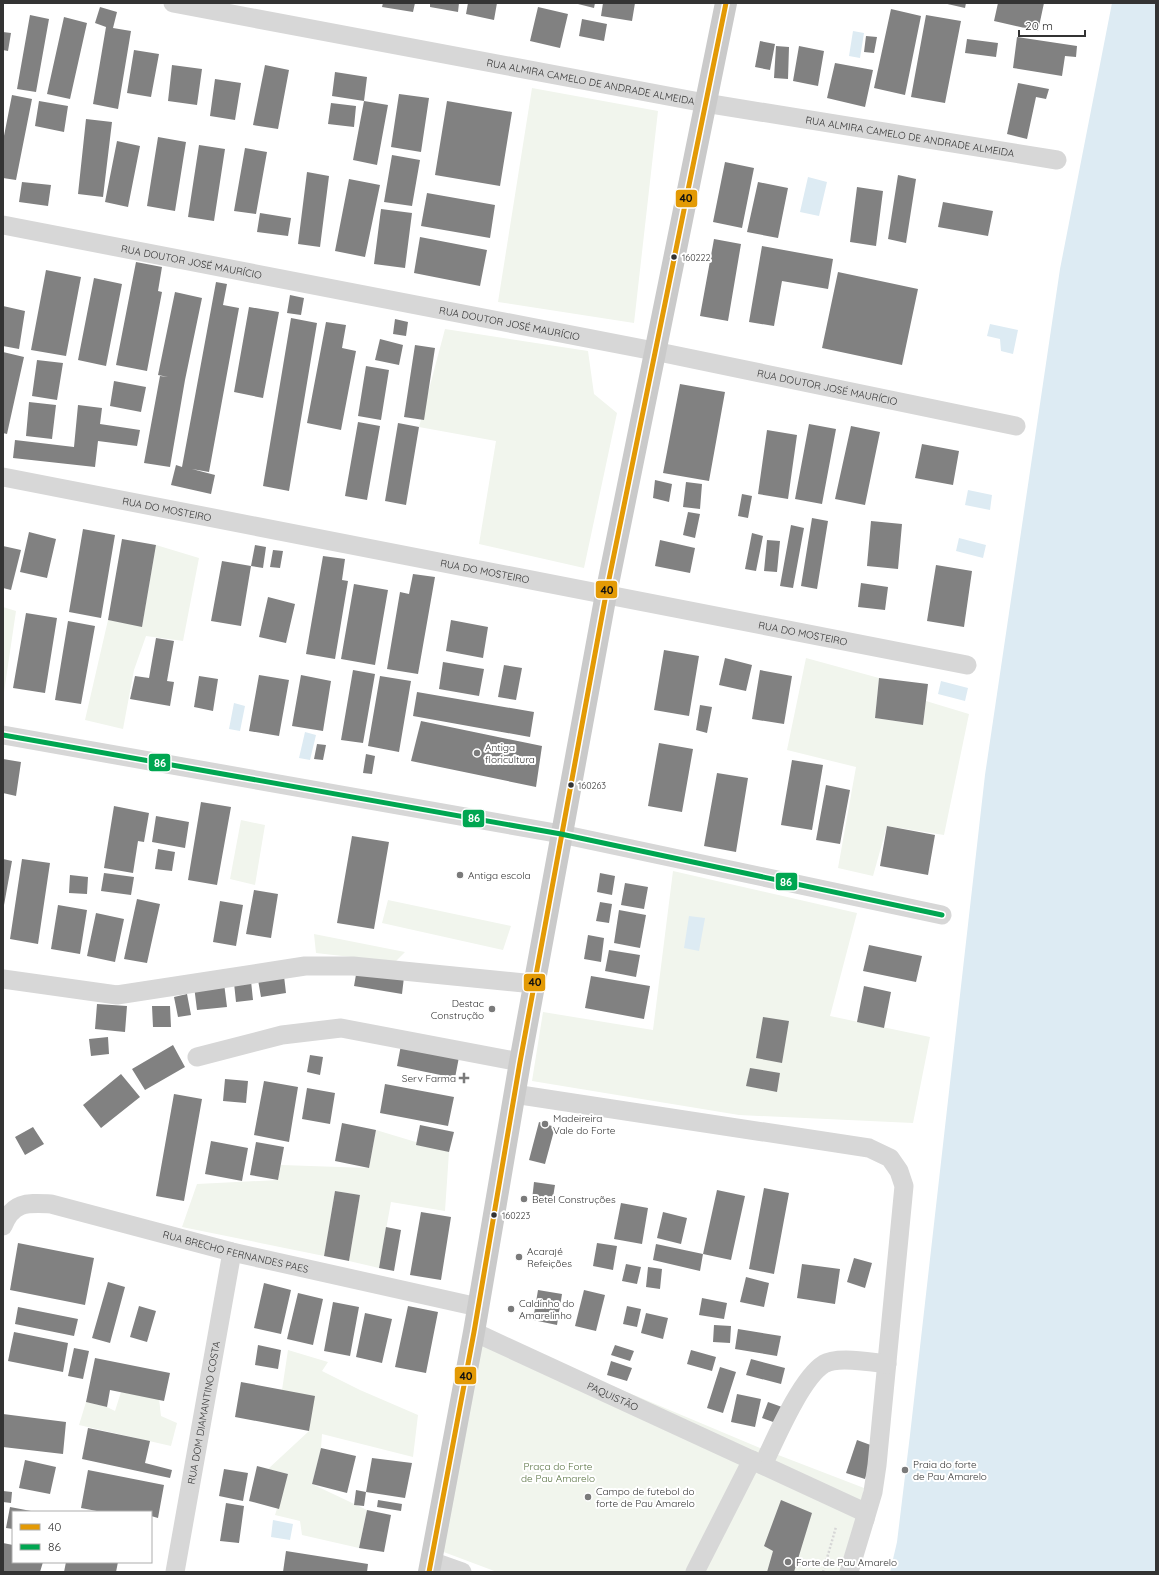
<svg xmlns="http://www.w3.org/2000/svg" width="1159" height="1575" viewBox="0 0 1159 1575" font-family="Quicksand,sans-serif">
  <rect width="100%" height="100%" fill="#fff"/>
  <path fill="#f1f5ed" d="M532,88l126,23 -24,212 -136,-21z
    M445,329l143,22 6,43 23,19 -33,155 -105,-24 17,-103 -77,-14z
    M156,545l43,13 -16,83 -37,-5 -12,34 -11,59 -38,-9 23,-100 34,6z
    M3,607l13,4 -13,88z
    M806,658l73,20 -4,40 48,7 3,-24 43,13 -25,121 -57,-9 -14,50 -35,-8 18,-101 -69,-17z
    M241,820l24,5 -10,60 -25,-6z
    M673,871l184,42 -27,103 100,21 -17,86 -174,-8 -207,-34 11,-69 110,18z
    M388,900l123,26 -8,24 -121,-27z
    M314,934l91,18 -10,10 -79,-9z
    M376,1130l73,22 -4,59 -54,-9 -12,66 -30,-7 11,-66 -25,-4 -11,65 -142,-29 15,-43 81,-4 3,-15 88,3z
    M484,1332l276,116 104,40 -16,84h-351l-56,-21z
    M288,1350l40,12 -6,9 38,19 58,25 -5,42 -91,-23 -1,14 -9,36 55,26 -8,38 -57,-13 -2,-14 -25,-6 13,-41 -20,-5 41,-38 -27,-41z
    M121,1392l38,7 2,17 16,7 -6,23 -92,-21 7,-23 21,5 8,4z"/>
  <path fill="#ddebf3" d="M1112,3h44v1569h-266l7,-30 13,-107 75,-660 75,-506z
    M853,31l11,2 -4,25 -11,-2z
    M808,177l19,5 -8,34 -19,-4z
    M990,324l28,6 -5,24 -12,-3 -1,-12 -13,-3z
    M968,490l24,5 -2,15 -25,-5z
    M959,538l27,7 -3,13 -27,-7z
    M941,681l27,7 -3,13 -27,-7z
    M234,703l11,3 -5,25 -11,-2z
    M305,732l11,3 -6,25 -11,-2z
    M689,916l16,2 -6,33 -15,-3z
    M273,1520l20,4 -3,16 -19,-3z"/>
  <path fill="#818181" d="M383,3h32l-2,9 -31,-5z
    M430,3h29l-1,9 -28,-5z
    M468,3h29l-3,17 -28,-6z
    M574,3h21l-1,5z
    M603,3h32l-3,18 -31,-5z
    M943,3h23l-1,5z
    M998,3h46l-6,28 -44,-10z
    M100,7l17,5 -4,16 18,3 -13,78 -25,-5 13,-77 -11,-4z
    M538,7l30,7 -8,34 -30,-7z
    M891,9l30,7 -16,79 -31,-7z
    M30,15l19,4 -13,73 -19,-3z
    M926,15l35,6 -16,82 -34,-6z
    M64,17l23,6 -17,76 -23,-5z
    M582,19l25,5 -3,17 -25,-5z
    M3,32l8,1 -3,18 -5,-1z
    M866,36l11,1 -3,16 -10,-1z
    M1017,37l60,9 -1,11 -11,-1 -3,20 -49,-8z
    M967,39l31,4 -2,14 -31,-4z
    M760,41l15,3 -5,26 -15,-3z
    M776,46l13,1 -1,32 -14,-1z
    M799,46l25,5 -6,35 -25,-5z
    M134,50l25,4 -8,43 -24,-4z
    M835,63l38,7 -8,37 -38,-9z
    M172,65l30,4 -5,36 -29,-4z
    M265,65l24,5 -11,59 -25,-4z
    M335,72l32,5 -3,24 -32,-5z
    M215,79l26,4 -6,37 -25,-4z
    M1018,83l31,6 -3,10 -10,-2 -9,42 -20,-5z
    M399,94l30,4 -8,54 -30,-5z
    M12,95l20,4 -16,81 -13,-2v-37z
    M39,101l29,5 -4,26 -29,-6z
    M364,101l24,4 -11,60 -24,-5z
    M447,101l65,11 -12,74 -65,-11z
    M331,103l25,3 -2,21 -26,-3z
    M86,119l26,3 -9,75 -25,-3z
    M158,137l28,5 -11,69 -28,-5z
    M117,141l23,5 -12,61 -23,-5z
    M199,145l26,4 -11,72 -26,-4z
    M245,148l22,4 -11,62 -22,-3z
    M392,155l28,5 -8,46 -28,-4z
    M725,162l29,6 -12,60 -29,-6z
    M307,172l22,4 -9,71 -22,-3z
    M898,175l18,4 -10,64 -18,-4z
    M349,179l31,6 -15,72 -30,-6z
    M22,182l29,3 -3,21 -29,-4z
    M758,182l30,6 -10,50 -31,-6z
    M857,187l26,4 -7,55 -26,-4z
    M427,193l68,12 -5,33 -69,-12z
    M943,202l50,9 -5,25 -50,-9z
    M381,209l31,4 -7,55 -31,-4z
    M260,213l31,5 -3,18 -31,-4z
    M420,237l67,13 -7,36 -66,-13z
    M714,239l27,5 -13,77 -28,-5z
    M762,246l71,13 -5,30 -46,-8 -8,45 -25,-4z
    M136,262l26,5 -4,24 4,1 -15,79 -31,-6z
    M46,270l35,7 -15,79 -35,-6z
    M838,272l80,17 -16,76 -80,-17z
    M94,278l28,6 -16,82 -28,-6z
    M216,282l11,2 -4,21 16,3 -30,164 -17,-3 23,6 -4,19 -40,-9 5,-20 6,2z
    M175,292l27,6 -17,82 -15,87 -26,-4 16,-87 8,1 -10,-2z
    M290,295l14,3 -3,17 -14,-2z
    M3,306l22,5 -6,38 -16,-3z
    M249,307l30,5 -16,86 -29,-6z
    M291,318l26,5 -28,168 -26,-5z
    M395,319l13,3 -2,14 -13,-2z
    M326,322l20,3 -4,23 14,3 -15,79 -34,-7z
    M380,339l23,6 -4,20 -24,-5z
    M415,345l20,3 -11,72 -20,-3z
    M3,352l21,5 -17,77 -4,-1z
    M37,360l26,3 -6,37 -25,-4z
    M366,366l23,4 -8,50 -23,-4z
    M114,381l32,6 -5,25 -31,-6z
    M680,384l45,8 -16,89 -46,-8z
    M29,402l27,3 -4,34 -26,-3z
    M78,405l24,3 -2,16 40,6 -3,16 -39,-5 -3,26 -82,-9 2,-18 59,7z
    M358,422l22,4 -13,74 -22,-4z
    M398,423l21,4 -13,78 -21,-4z
    M809,424l27,5 -14,75 -27,-5z
    M851,426l29,6 -15,73 -30,-6z
    M767,430l30,5 -9,64 -30,-5z
    M922,444l37,7 -6,34 -38,-7z
    M655,480l17,4 -3,18 -16,-4z
    M686,482l16,2 -2,25 -17,-2z
    M742,494l10,2 -4,22 -10,-2z
    M688,512l12,2 -5,24 -12,-3z
    M812,518l16,3 -11,68 -16,-3z
    M871,521l31,3 -4,45 -31,-3z
    M791,525l13,3 -11,60 -13,-2z
    M83,529l32,6 -14,83 -32,-6z
    M29,532l27,7 -9,39 -27,-6z
    M752,533l11,3 -7,35 -11,-2z
    M122,539l34,6 -14,82 -34,-7z
    M660,540l35,8 -5,25 -35,-7z
    M767,540l13,1 -3,31 -13,-1z
    M255,545l11,2 -3,21 -12,-2z
    M3,546l18,4 -10,40 -8,-2z
    M273,550l10,1 -3,17 -10,-1z
    M323,556l22,3 -3,21 6,1 -13,78 -29,-5z
    M222,561l29,5 -10,60 -30,-5z
    M936,565l36,6 -8,56 -37,-6z
    M413,574l22,3 -17,97 -31,-5 13,-77 9,2z
    M861,583l27,4 -3,23 -27,-3z
    M354,584l34,6 -13,75 -34,-6z
    M268,597l27,7 -9,39 -27,-6z
    M26,613l31,5 -12,75 -32,-5z
    M451,620l37,7 -5,31 -37,-7z
    M68,621l27,5 -14,78 -26,-4z
    M156,638l18,3 -7,40 7,1 -4,24 -40,-7 5,-23 14,2z
    M664,650l35,6 -10,60 -35,-6z
    M725,658l27,7 -6,26 -27,-6z
    M443,662l41,7 -5,27 -40,-7z
    M504,665l18,3 -6,32 -18,-3z
    M353,670l22,4 -12,69 -22,-3z
    M760,670l32,6 -8,48 -32,-5z
    M259,675l30,5 -10,56 -30,-5z
    M301,675l30,6 -8,50 -31,-5z
    M199,676l19,3 -5,32 -19,-4z
    M380,676l31,5 -12,71 -31,-6z
    M879,678l49,6 -5,41 -48,-7z
    M417,692l117,20 -4,25 -117,-21z
    M700,705l12,2 -5,26 -11,-3z
    M421,721l121,25 -6,41 -125,-26z
    M659,743l34,6 -11,63 -34,-6z
    M317,744l9,1 -3,15 -9,-1z
    M366,754l9,2 -3,18 -9,-1z
    M3,759l18,3 -5,34 -13,-3z
    M792,760l31,5 -11,65 -31,-5z
    M717,773l31,5 -12,74 -32,-6z
    M826,785l24,5 -10,54 -24,-4z
    M201,802l30,5 -14,78 -29,-5z
    M114,806l35,7 -5,29 -6,-1 -5,32 -29,-5z
    M156,816l33,6 -4,26 -33,-6z
    M887,826l48,9 -7,40 -48,-9z
    M352,836l37,6 -15,87 -37,-6z
    M158,849l17,3 -3,19 -17,-2z
    M3,859l9,2 -8,44h-1z
    M22,859l28,4 -12,81 -28,-5z
    M104,873l30,4 -3,18 -30,-4z
    M600,873l15,3 -3,19 -15,-3z
    M70,875l18,2 -1,17 -18,-1z
    M625,883l23,4 -4,22 -23,-4z
    M254,890l24,4 -7,44 -25,-4z
    M137,899l23,5 -13,59 -23,-4z
    M220,901l23,4 -7,41 -23,-4z
    M600,902l12,2 -3,19 -13,-2z
    M58,905l29,5 -7,44 -29,-5z
    M619,910l27,5 -6,33 -26,-5z
    M96,913l28,6 -9,43 -28,-6z
    M588,935l16,3 -3,24 -17,-3z
    M869,945l53,11 -6,26 -53,-11z
    M609,950l31,5 -4,22 -31,-6z
    M357,969l47,8 -2,17 -48,-8z
    M284,976l2,17 -25,4 -3,-17z
    M591,976l59,10 -6,33 -59,-11z
    M251,981l2,19 -17,2 -2,-19z
    M224,983l3,24 -30,3 -3,-24z
    M864,986l27,6 -7,36 -27,-6z
    M187,994l4,21 -13,2 -4,-20z
    M97,1004l30,2 -2,26 -30,-3z
    M152,1006h18l1,21h-18z
    M763,1017l26,4 -7,42 -26,-5z
    M108,1037l1,17 -18,2 -2,-17z
    M173,1045l12,22 -40,23 -13,-21z
    M401,1045l58,12 -4,21 -58,-12z
    M310,1055l13,2 -3,18 -13,-3z
    M750,1068l30,5 -3,19 -31,-6z
    M121,1074l19,23 -39,31 -18,-23z
    M225,1079l23,2 -2,22 -23,-2z
    M264,1081l34,6 -9,55 -35,-7z
    M385,1084l69,13 -6,29 -68,-13z
    M307,1088l28,5 -5,31 -28,-5z
    M174,1094l28,5 -18,102 -28,-5z
    M539,1122l16,5 -10,37 -16,-4z
    M342,1123l34,7 -7,38 -34,-7z
    M420,1125l34,7 -5,20 -33,-7z
    M33,1127l11,17 -19,11 -10,-18z
    M211,1141l37,7 -6,33 -37,-7z
    M256,1142l28,5 -6,33 -28,-5z
    M534,1182l21,3 -3,18 -20,-3z
    M764,1188l25,5 -15,81 -25,-5z
    M717,1190l28,6 -14,64 -28,-6 -3,17 -47,-11 3,-16 47,10z
    M335,1191l25,4 -11,66 -25,-5z
    M621,1203l27,5 -6,36 -28,-5z
    M421,1212l30,5 -10,63 -31,-5z
    M663,1212l24,6 -6,26 -24,-6z
    M386,1227l15,3 -7,41 -15,-3z
    M18,1243l76,15 -9,47 -75,-15z
    M597,1243l20,3 -4,24 -20,-4z
    M854,1258l18,5 -7,25 -18,-6z
    M626,1264l15,3 -4,17 -15,-3z
    M802,1264l38,5 -5,35 -38,-6z
    M648,1267l14,2 -2,20 -14,-2z
    M746,1277l23,6 -5,24 -24,-5z
    M108,1282l17,5 -15,56 -18,-5z
    M264,1283l27,7 -10,44 -27,-6z
    M538,1290l24,4 -5,31 -24,-5z
    M584,1290l21,5 -9,36 -21,-5z
    M298,1293l25,6 -10,46 -26,-6z
    M702,1298l25,5 -3,16 -25,-4z
    M333,1302l26,5 -9,49 -26,-5z
    M139,1306l17,5 -9,31 -17,-5z
    M408,1306l30,6 -12,61 -31,-6z
    M627,1306l14,3 -4,18 -14,-3z
    M18,1307l60,12 -4,17 -59,-12z
    M365,1313l27,6 -10,44 -26,-6z
    M646,1313l22,5 -5,21 -22,-6z
    M714,1325l17,1 -1,17 -17,-1z
    M738,1329l43,7 -4,20 -42,-7z
    M14,1332l54,11 -5,29 -55,-11z
    M258,1345l23,5 -3,19 -23,-4z
    M615,1345l19,6 -4,10 -19,-6z
    M74,1348l15,3 -6,28 -15,-3z
    M691,1350l25,7 -4,14 -25,-7z
    M95,1358l75,15 -6,28 -54,-11 -3,17 -21,-5z
    M751,1359l34,9 -4,16 -35,-9z
    M611,1361l21,7 -5,13 -20,-6z
    M720,1367l16,5 -13,41 -16,-5z
    M241,1382l74,14 -6,35 -74,-14z
    M737,1394l24,5 -6,28 -24,-5z
    M768,1402l14,5 -6,16 -14,-5z
    M3,1414l63,8 -3,32 -60,-7z
    M88,1428l62,13 -5,22 27,7 -2,8 -88,-19z
    M857,1440l19,7 -11,32 -19,-6z
    M321,1448l35,8 -9,37 -35,-9z
    M372,1458l40,5 -7,35 -39,-6 -2,14 -10,-1 2,-15 10,2z
    M25,1460l31,7 -6,27 -31,-6z
    M257,1466l31,8 -9,35 -30,-8z
    M224,1469l24,4 -5,28 -24,-5z
    M88,1470l76,15 -6,33 -7,-2v-4h-49l-21,-4z
    M3,1491l9,1 -1,11 -8,-1z
    M378,1500l24,4 -1,7 -24,-4z
    M781,1500l31,13 -18,59h-27l6,-21 -9,-5z
    M226,1503l18,3 -5,37 -19,-2z
    M10,1507l21,4v1h-18v17l-7,-1z
    M367,1510l24,5 -7,37 -25,-4z
    M3,1543l10,2v17h30l-3,10h-37z
    M286,1551l82,13 -1,8h-84z
    M66,1562h52l-2,10h-52z"/>
  <g fill="none" stroke-linecap="round" stroke-linejoin="round">
    <path stroke="#d6d6d6" stroke-width="2.5" stroke-dasharray="2 2" stroke-linecap="butt" d="M823,1572l13,-45"/>
    <g stroke="#d7d7d7" stroke-width="19">
      <path id="s1" d="M173,3l532,100 352,57"/>
      <path id="s2" d="M3,225l651,126 362,75"/>
      <path id="s3" d="M3,477l964,188"/>
      <path d="M3,735l558,99 381,81"/>
      <path d="M3,979l114,16 188,-29h48l181,18"/>
      <path d="M197,1057l85,-22 59,-7 179,34"/>
      <path d="M514,1094l355,54 21,10 9,13 5,15 -27,279 -4,27 -8,27"/>
      <path id="s4" d="M3,1226c10,-25 25,-23 48,-22l181,48 246,55"/>
      <path id="s5" d="M474,1332l386,178 4,3 1,6 -16,53"/>
      <path d="M763,1465c12,-25 38,-87 61,-101 12,-8 49,-2 63,0"/>
      <path d="M431,1561l31,11"/>
      <path id="s6" d="M175,1572l57,-320"/>
      <path d="M695,1572l57,-112"/>
    </g>
    <path stroke="#cacaca" stroke-width="22" d="M429,1572l45,-240 46,-270 86,-468 120,-591"/>
    <defs>
      <path id="bus-1" d="M429,1572l45,-240 46,-270 86,-468 120,-591"/>
      <path id="bus-2" d="M3,735l558,99 381,81"/>
    </defs>
    <use href="#bus-1" stroke="#fff" stroke-width="8"/>
    <use href="#bus-2" stroke="#fff" stroke-width="8"/>
    <use href="#bus-1" stroke="#e39a05" stroke-width="5"/>
    <use href="#bus-2" stroke="#00a651" stroke-width="5"/>
  </g>
  <g fill="#333" stroke="#fff" stroke-width="1.5">
    <circle cx="674" cy="257" r="3.5"/>
    <circle cx="571" cy="785" r="3.5"/>
    <circle cx="494" cy="1215" r="3.5"/>
  </g>
  <g fill="#7a7a7a" stroke="#fff" stroke-width="1.5">
    <circle cx="477" cy="753" r="4"/>
    <circle cx="460" cy="875" r="4"/>
    <circle cx="492" cy="1009" r="4"/>
    <path d="M462 1072h4v4h4v4h-4v4h-4v-4h-4v-4h4z"/>
    <circle cx="545" cy="1124" r="4"/>
    <circle cx="524" cy="1199" r="4"/>
    <circle cx="519" cy="1257" r="4"/>
    <circle cx="511" cy="1309" r="4"/>
    <circle cx="905" cy="1470" r="4"/>
    <circle cx="588" cy="1497" r="4"/>
    <circle cx="788" cy="1562" r="4"/>
  </g>
  <g text-anchor="middle" stroke-width="4" stroke-linejoin="round" paint-order="stroke">
    <g font-size="9" fill="#333" stroke="#fff" text-anchor="start">
      <text x="682" y="261">160222</text>
      <text x="578" y="789">160263</text>
      <text x="502" y="1219">160223</text>
    </g>
    <g font-size="10" fill="#333" stroke="#fff">
      <text dy="4" stroke="none"><textPath href="#s1" startOffset="425">RUA ALMIRA CAMELO DE ANDRADE ALMEIDA</textPath></text>
      <text dy="4" stroke="none"><textPath href="#s1" startOffset="749">RUA ALMIRA CAMELO DE ANDRADE ALMEIDA</textPath></text>
      <text dy="4" stroke="none"><textPath href="#s2" startOffset="192">RUA DOUTOR JOSÉ MAURÍCIO</textPath></text>
      <text dy="4" stroke="none"><textPath href="#s2" startOffset="516">RUA DOUTOR JOSÉ MAURÍCIO</textPath></text>
      <text dy="4" stroke="none"><textPath href="#s2" startOffset="840">RUA DOUTOR JOSÉ MAURÍCIO</textPath></text>
      <text dy="4" stroke="none"><textPath href="#s3" startOffset="167">RUA DO MOSTEIRO</textPath></text>
      <text dy="4" stroke="none"><textPath href="#s3" startOffset="491">RUA DO MOSTEIRO</textPath></text>
      <text dy="4" stroke="none"><textPath href="#s3" startOffset="815">RUA DO MOSTEIRO</textPath></text>
      <text dy="4" stroke="none"><textPath href="#s4" startOffset="249">RUA BRECHO FERNANDES PAES</textPath></text>
      <text dy="4" stroke="none"><textPath href="#s5" startOffset="153">PAQUISTÃO</textPath></text>
      <text dy="4" stroke="none"><textPath href="#s6" startOffset="162">RUA DOM DIAMANTINO COSTA</textPath></text>
    </g>
    <g font-size="10" fill="#333" stroke="#fff" text-anchor="start">
      <text x="485" y="751">Antiga<tspan x="485" dy="12">floricultura</tspan></text>
      <text x="468" y="879">Antiga escola</text>
      <text x="484" y="1007" text-anchor="end">Destac<tspan x="484" dy="12">Construção</tspan></text>
      <text x="456" y="1082" text-anchor="end">Serv Farma</text>
      <text x="553" y="1122">Madeireira<tspan x="553" dy="12">Vale do Forte</tspan></text>
      <text x="532" y="1203">Betel Construções</text>
      <text x="527" y="1255">Acarajé<tspan x="527" dy="12">Refeições</tspan></text>
      <text x="519" y="1307">Caldinho do<tspan x="519" dy="12">Amarelinho</tspan></text>
      <text x="913" y="1468">Praia do forte<tspan x="913" dy="12">de Pau Amarelo</tspan></text>
      <text x="596" y="1495">Campo de futebol do<tspan x="596" dy="12">forte de Pau Amarelo</tspan></text>
      <text x="796" y="1566">Forte de Pau Amarelo</text>
    </g>
    <g font-size="10" fill="#56703f" stroke="#fff">
      <text x="558" y="1470">Praça do Forte<tspan x="558" dy="12">de Pau Amarelo</tspan></text>
    </g>
  </g>
  <g stroke="#fff" stroke-width="1.5">
    <rect x="675" y="189" width="23" height="19" rx="4" fill="#e39a05"/>
    <rect x="595" y="580" width="23" height="19" rx="4" fill="#e39a05"/>
    <rect x="148" y="753" width="23" height="19" rx="4" fill="#00a651"/>
    <rect x="462" y="809" width="23" height="19" rx="4" fill="#00a651"/>
    <rect x="775" y="872" width="23" height="19" rx="4" fill="#00a651"/>
    <rect x="523" y="973" width="23" height="19" rx="4" fill="#e39a05"/>
    <rect x="454" y="1366" width="23" height="19" rx="4" fill="#e39a05"/>
  </g>
  <g font-size="11" text-anchor="middle" font-weight="bold" fill="#fff">
    <text x="160" y="767">86</text>
    <text x="474" y="822">86</text>
    <text x="786" y="886">86</text>
  </g>
  <g font-size="11" text-anchor="middle" font-weight="bold" fill="#111">
    <text x="686" y="202">40</text>
    <text x="607" y="594">40</text>
    <text x="535" y="986">40</text>
    <text x="466" y="1380">40</text>
  </g>
  <rect width="1159" height="1575" fill="none" stroke="#333333" stroke-width="8"/>
  <rect x="12" y="1511" width="140" height="52" fill="#ffffff" stroke="#adadad"/>
  <rect x="20" y="1524" width="20" height="6" fill="#e39a05" stroke="#adadad"/>
  <text x="48" y="1531" font-size="12" fill="#333333">40</text>
  <rect x="20" y="1544" width="20" height="6" fill="#00a651" stroke="#adadad"/>
  <text x="48" y="1551" font-size="12" fill="#333333">86</text>
  <path d="M1019 30v6h66v-6" fill="none" stroke="#333333" stroke-width="2"/>
  <text x="1025" y="30" font-size="12" fill="#333333" stroke="#ffffff" stroke-width="3" paint-order="stroke">20 m</text>
</svg>
